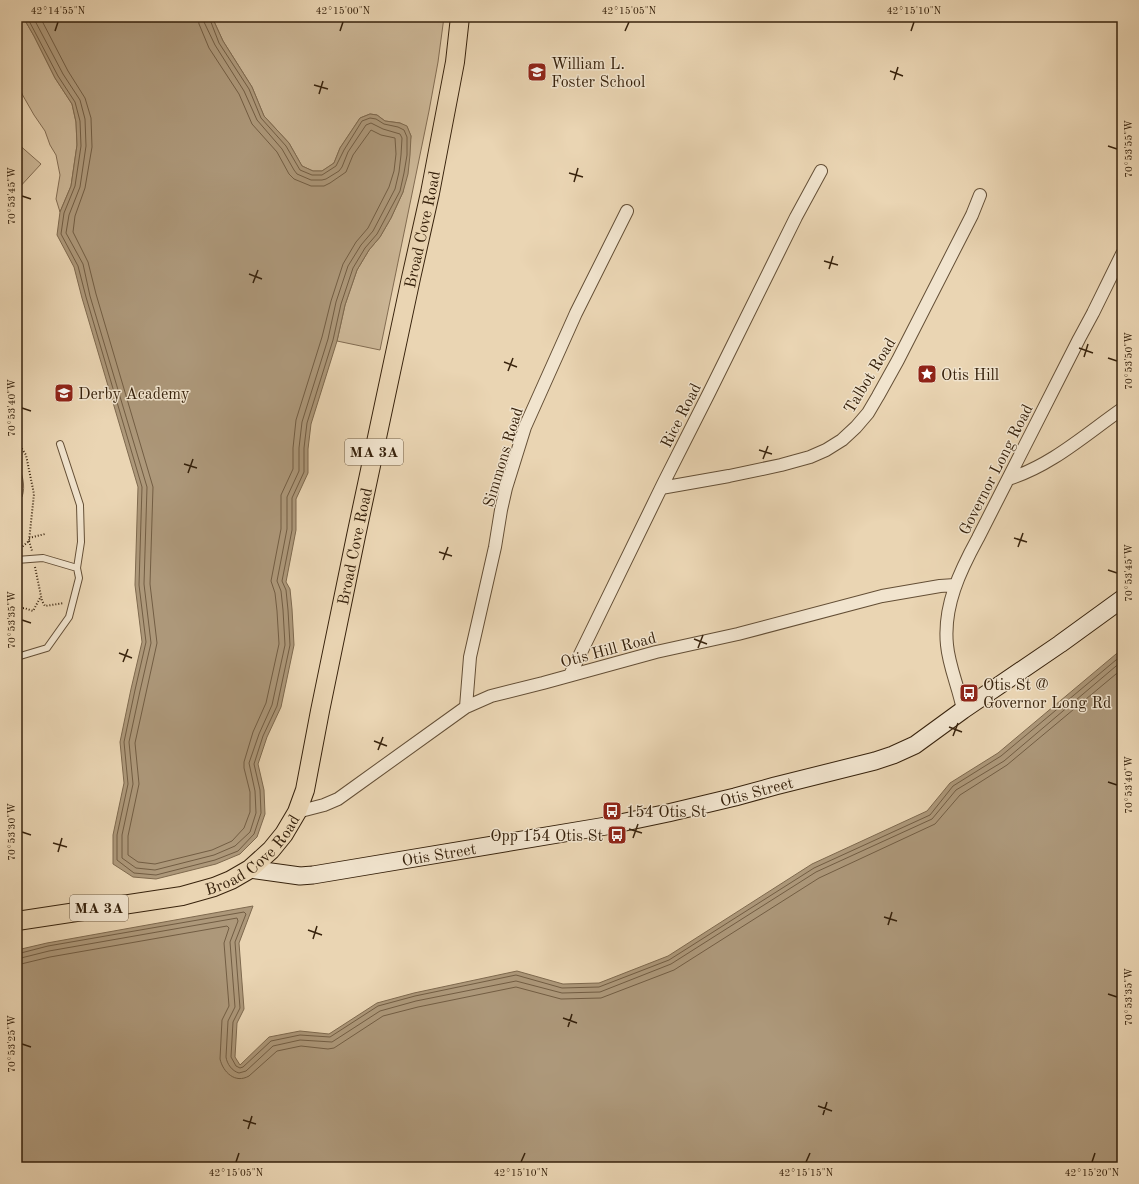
<svg xmlns="http://www.w3.org/2000/svg" width="1139" height="1184" viewBox="0 0 1139 1184" font-family="'Old Standard TT',serif">
  <rect width="100%" height="100%" fill="#ead5b3"/>
  <filter id="stains"><feTurbulence type="fractalNoise" baseFrequency=".005" numOctaves="4"/><feColorMatrix values="0 0 0 0 .2 0 0 0 0 .09 0 0 0 0 .02 0 0 0 .5 -.17"/></filter>
  <radialGradient id="worn" r=".72"><stop offset=".6" stop-color="#630" stop-opacity="0"/><stop offset="1" stop-color="#630" stop-opacity=".3"/></radialGradient>
  <path fill="#ccb797" stroke="#826c52" d="M17,17h6l11,19 21,42 17,26 4,18 1,23 -6,41 -11,26 -4,-13 4,-24 -4,-20 -6,-10 -5,-14 -11,-16 -12,-21 -4,-13z
    M212,17h232l-6,45 -9,49 -49,239 -43,-9 8,-36 12,-35 12,-20 11,-13 11,-19 12,-26 8,-56 -4,-9 -7,-4 -15,-2 -8,-6 -7,-1 -10,4 -20,30 -6,15 -12,8h-9l-11,-5 -13,-23 -25,-27 -12,-29 -29,-46z
    M17,143l24,21 -24,26z
    M17,462c5,11 9,24 5,35l-5,2z"/>
  <path fill="#ad987a" stroke="#7e694e" d="M23,17h189l11,24 29,46 12,29 25,27 13,23 11,5h9l12,-8 6,-15 20,-30 10,-4 7,1 8,6 15,2 7,3 4,10 -1,19 -2,19 -5,18 -12,26 -11,19 -11,13 -12,20 -12,35 -8,36 -26,83 -3,25v24l-12,26v31l-10,52 4,7 2,20 2,36 -13,62 -14,30 -9,27 6,26 1,24 -8,23 -17,17 -24,10 -60,15 -23,-2 -20,-13v-29l11,-52 -4,-41 11,-53 11,-47 -7,-57 3,-98 -56,-189 -8,-31 -17,-32 3,-23 11,-26 6,-41 -1,-23 -4,-18 -17,-26 -21,-42z
    M1122,649v518h-1105v-217l30,-7 206,-37 -14,37 5,66 -7,14 -2,34 5,8 29,-28 31,-6 29,3 48,-31 37,-10 103,-22 46,13 36,-1 69,-27 144,-92 115,-53 23,-28 48,-30z"/>
  <g fill="none" stroke-linecap="round" stroke-linejoin="round">
    <path stroke="#725d43" stroke-width="1" d="M27,17l31,59 17,26 5,19 1,25 -6,40 -11,27 -3,21 17,32 8,31 56,190 -3,98 7,57 -11,48 -11,52 4,42 -11,51v25l17,13 22,2 59,-15 23,-9 16,-17 7,-21 -1,-23 -6,-26 9,-28 14,-30 13,-61 -2,-35 -2,-20 -4,-9 10,-51v-32l12,-26v-24l3,-25 26,-83 8,-36 12,-36 12,-20 12,-14 23,-43 4,-18 3,-18v-18l-3,-7 -6,-3 -14,-3 -8,-5 -6,-1 -8,3 -18,29 -8,16 -14,9h-10l-12,-5 -14,-24 -25,-28 -12,-29 -30,-46 -10,-26
      M33,17l30,57 17,26 5,19 1,27 -6,41 -11,28 -3,18 17,31 7,32 57,191 -3,97 7,59 -11,48 -11,51 4,42 -11,51v23l14,10 19,2 59,-15 21,-9 15,-14 6,-19 -1,-22 -6,-28 10,-29 13,-29 13,-60 -2,-35 -2,-19 -4,-10 10,-52v-32l12,-26v-23l3,-26 26,-83 8,-37 12,-36 13,-21 12,-14 22,-42 4,-17 2,-17 1,-17 -2,-4 -17,-5 -12,-6 -5,2 -18,27 -6,15 -3,4 -13,8 -4,1h-11l-14,-6 -3,-4 -12,-21 -25,-29 -13,-29 -29,-46 -11,-23v-5
      M40,17l28,54 17,27 6,20 1,29 -7,41 -10,28 -2,16 15,30 8,32 57,193 -3,97 7,59 -22,100 4,41 -11,52v19l10,7 17,2 57,-14 20,-9 12,-13 6,-16v-20l-6,-24v-6l9,-30 13,-29 13,-59 -2,-33 -2,-18 -4,-12 10,-52v-34l12,-26v-21l3,-28 26,-83 9,-36 12,-37 13,-22 12,-14 21,-41 5,-16 2,-17 -1,-16 -14,-3 -10,-5 -18,25 -7,17 -16,11 -6,3h-13l-17,-7 -5,-5 -12,-22 -25,-28 -13,-30 -30,-46 -10,-24 -1,-7
      M17,954l31,-8 196,-34 2,2 -11,28 5,66 -7,14 -2,35 5,9 4,2 3,-1 28,-26 29,-6 30,2 48,-31 37,-10 101,-21 46,13 37,-1 70,-27 145,-92 116,-53 23,-29 48,-30 121,-101
      M17,959l32,-8 188,-33 1,3 -8,21 5,65 -7,14 -2,36c1,7 6,14 13,16l7,-2 27,-25 27,-6 32,2 48,-31 36,-10 100,-20 46,12 38,-1 71,-28 145,-92 116,-53 24,-29 48,-29 118,-100
      M17,965l33,-8 177,-31 2,2 -5,15 5,63 -7,14 -2,39c3,13 15,25 29,17l28,-25 24,-5 27,3 6,-1 49,-32 35,-9 98,-20 45,12 40,-1 73,-28 145,-92 116,-54 25,-29 47,-30 115,-96"/>
    <defs>
      <path id="lane" d="M60,444l20,61 1,37 -4,26
        M17,560l26,-2 34,10 2,10 -10,39 -22,31 -30,9"/>
      <path id="street" d="M1008,479c43,-13 78,-45 114,-70
        M661,488l68,-12 52,-11 29,-8 16,-7 16,-10 14,-13 12,-14 10,-17 20,-36 74,-145 8,-20
        M570,675l93,-191 46,-91 87,-176 25,-46
        M466,707l4,-50 25,-110 6,-37 5,-22 19,-61 51,-114 51,-102
        M963,710c-4,-22 -14,-43 -16,-65 -4,-39 13,-74 31,-107l101,-199 14,-26 29,-59
        M297,812l27,-7 14,-6 128,-92 25,-11 52,-13 113,-31 82,-18 144,-38 58,-10 15,-1"/>
      <g id="secondary">
        <path id="s1" d="M250,869l50,7 13,-1 293,-49 62,-13 67,-16 40,-11 100,-25 18,-6 22,-10 48,-35 97,-66 62,-45"/>
      </g>
      <g id="primary">
        <path id="s2" d="M17,921l165,-25 32,-9 17,-7 19,-11 21,-19 13,-16 13,-22 8,-22 15,-79 36,-175 55,-258 19,-85 25,-131 5,-45"/>
      </g>
    </defs>
    <use href="#lane" stroke="#644f36" stroke-width="8"/>
    <use href="#street" stroke="#644f36" stroke-width="14"/>
    <use href="#secondary" stroke="#37220c" stroke-width="19"/>
    <use href="#primary" stroke="#37220c" stroke-width="20"/>
    <path stroke="#37220c" stroke-width="2" stroke-dasharray="1 2" stroke-linecap="butt" d="M17,441l9,14 8,39 -5,47 -6,5 -6,2
      M29,538l16,-4
      M29,541l3,10
      M35,567l7,34 3,5 19,-3
      M17,609l7,-1 9,3 7,-13"/>
    <use href="#lane" stroke="#f1e4ce" stroke-width="6"/>
    <use href="#street" stroke="#f1e4ce" stroke-width="12"/>
    <use href="#secondary" stroke="#f1e4ce" stroke-width="17"/>
    <use href="#primary" stroke="#ead5b3" stroke-width="18"/>
  </g>
  <path fill="none" stroke="#37220c" stroke-width="1.5" d="M55,31l3,-9M340,31l3,-9M625,31l4,-9M911,31l3,-9M890,71l13,5M894,80l4,-13M314,85l14,4M319,94l4,-13M1108,146l9,3M569,173l14,4M574,182l4,-14M22,196l9,3M824,261l14,4M829,269l4,-13M249,274l13,5M253,283l5,-13M1079,348l14,5M1084,357l4,-13M1108,358l9,3M504,362l13,5M508,371l5,-13M22,408l9,3M759,450l13,4M763,459l5,-13M184,464l13,4M188,473l5,-14M1014,538l13,4M1018,547l5,-14M439,552l13,4M443,560l5,-13M1108,570l9,3M22,620l9,3M694,639l13,5M698,648l5,-13M119,653l13,5M123,662l5,-13M949,727l13,5M953,736l5,-13M374,741l13,5M378,750l5,-13M1108,782l9,3M629,829l13,4M22,832l9,3M633,838l5,-14M53,843l14,4M58,852l4,-14M884,917l13,4M888,925l4,-13M308,930l14,5M313,939l4,-13M1108,994l9,3M563,1018l14,5M568,1027l4,-13M22,1044l9,3M818,1106l14,5M823,1115l4,-13M243,1120l13,4M248,1129l4,-13M236,1162l3,-9M521,1162l4,-9M806,1162l4,-9M1092,1162l3,-9"/>
  <defs>
    <symbol id="school-square" viewBox="-11 -11 22 22"><rect x="-9" y="-9" width="18" height="18" rx="4" fill="#8f2418" stroke="#f1e4ce"/><path d="M0-5L7-2L0 1L-7-2ZM-4 1L0 2.5L4 1V4Q0 6-4 4Z" fill="#fff"/></symbol>
    <symbol id="sight-square" viewBox="-11 -11 22 22"><rect x="-9" y="-9" width="18" height="18" rx="4" fill="#8f2418" stroke="#f1e4ce"/><path d="M0-6L1.8-2.2L6-1.7L2.9 1.2L3.7 5.4L0 3.3L-3.7 5.4L-2.9 1.2L-6-1.7L-1.8-2.2Z" fill="#fff"/></symbol>
    <symbol id="bus-square" viewBox="-11 -11 22 22"><rect x="-9" y="-9" width="18" height="18" rx="4" fill="#8f2418" stroke="#f1e4ce"/><path d="M-5-6H5V4H4V6H2V4H-2V6H-4V4H-5ZM-3.5-4V0h7V-4ZM-3.5 1.2v1.5H-2V1.2ZM2 1.2v1.5H3.5V1.2Z" fill="#fff"/></symbol>
  </defs>
  <g fill-rule="evenodd">
    <use href="#school-square" x="526" y="61" width="22" height="22"/>
    <use href="#sight-square" x="916" y="363" width="22" height="22"/>
    <use href="#school-square" x="53" y="382" width="22" height="22"/>
    <use href="#bus-square" x="958" y="682" width="22" height="22"/>
    <use href="#bus-square" x="601" y="800" width="22" height="22"/>
    <use href="#bus-square" x="606" y="824" width="22" height="22"/>
  </g>
  <g text-anchor="middle" stroke-width="3" stroke-linejoin="round" paint-order="stroke">
    <g fill="#f1e4ce" stroke="#6f5c46" stroke-width="1">
      <rect x="345" y="439" width="58" height="26" rx="3"/>
      <rect x="70" y="895" width="58" height="26" rx="3"/>
    </g>
    <g font-size="15" font-weight="bold" fill="#37220c">
      <text x="374" y="457">MA 3A</text>
      <text x="99" y="913">MA 3A</text>
    </g>
    <g font-size="16" fill="#37220c" stroke="#f1e4ce" text-anchor="start">
      <text x="551" y="69">William L.<tspan x="551" dy="18">Foster School</tspan></text>
      <text x="941" y="380">Otis Hill</text>
      <text x="78" y="399">Derby Academy</text>
      <text x="983" y="690">Otis St @<tspan x="983" dy="18">Governor Long Rd</tspan></text>
      <text x="626" y="817">154 Otis St</text>
      <text x="603" y="841" text-anchor="end">Opp 154 Otis St</text>
    </g>
    <g font-size="16" fill="#37220c" stroke="#f1e4ce">
      <text dy="6" stroke="none"><textPath href="#s2" startOffset="911">Broad Cove Road</textPath></text>
      <text transform="translate(869 375) rotate(-59)" y="6">Talbot Road</text>
      <text transform="translate(680 415) rotate(-63)" y="6">Rice Road</text>
      <text transform="translate(502 457) rotate(-73)" y="6">Simmons Road</text>
      <text transform="translate(995 469) rotate(-63)" y="6">Governor Long Road</text>
      <text dy="6" stroke="none"><textPath href="#s2" startOffset="587">Broad Cove Road</textPath></text>
      <text transform="translate(608 649) rotate(-15)" y="6">Otis Hill Road</text>
      <text dy="6" stroke="none"><textPath href="#s1" startOffset="515">Otis Street</textPath></text>
      <text dy="6" stroke="none"><textPath href="#s2" startOffset="251">Broad Cove Road</textPath></text>
      <text dy="6" stroke="none"><textPath href="#s1" startOffset="191">Otis Street</textPath></text>
    </g>
  </g>
  <rect width="1139" height="1184" fill="none" stroke="#ead5b3" stroke-width="44"/>
  <rect x="22" y="22" width="1095" height="1140" fill="none" stroke="#37220c" stroke-width="1.5"/>
  <g font-size="10" text-anchor="middle" fill="#37220c">
    <text x="58" y="14">42°14'55"N</text>
    <text x="343" y="14">42°15'00"N</text>
    <text x="629" y="14">42°15'05"N</text>
    <text x="914" y="14">42°15'10"N</text>
    <text transform="translate(1128 149) rotate(-90)" y="4">70°53'55"W</text>
    <text transform="translate(11 196) rotate(-90)" y="4">70°53'45"W</text>
    <text transform="translate(1128 361) rotate(-90)" y="4">70°53'50"W</text>
    <text transform="translate(11 408) rotate(-90)" y="4">70°53'40"W</text>
    <text transform="translate(1128 573) rotate(-90)" y="4">70°53'45"W</text>
    <text transform="translate(11 620) rotate(-90)" y="4">70°53'35"W</text>
    <text transform="translate(1128 785) rotate(-90)" y="4">70°53'40"W</text>
    <text transform="translate(11 832) rotate(-90)" y="4">70°53'30"W</text>
    <text transform="translate(1128 997) rotate(-90)" y="4">70°53'35"W</text>
    <text transform="translate(11 1044) rotate(-90)" y="4">70°53'25"W</text>
    <text x="236" y="1176">42°15'05"N</text>
    <text x="521" y="1176">42°15'10"N</text>
    <text x="806" y="1176">42°15'15"N</text>
    <text x="1092" y="1176">42°15'20"N</text>
  </g>
  <rect width="100%" height="100%" filter="url(#stains)"/>
  <rect width="100%" height="100%" fill="url(#worn)"/>
</svg>
